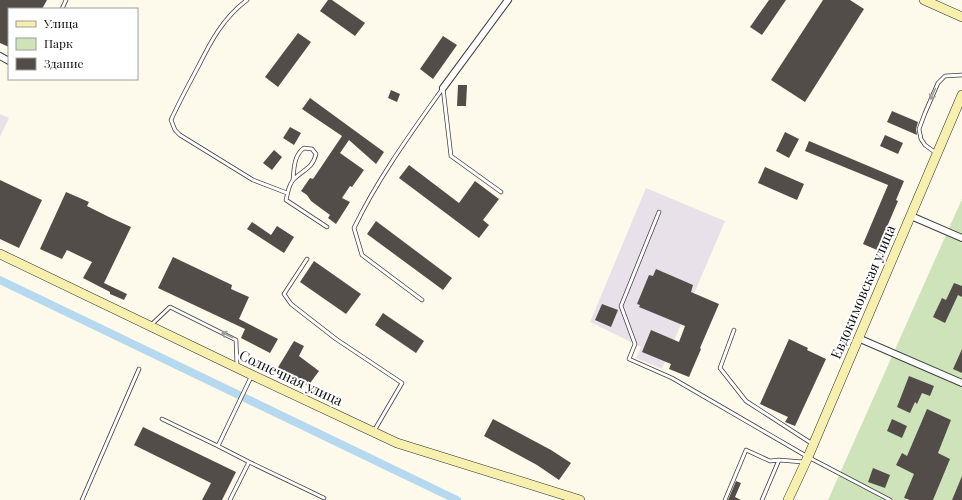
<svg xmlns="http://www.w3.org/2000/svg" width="962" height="500" viewBox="0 0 962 500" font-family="'Playfair Display',serif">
  <rect width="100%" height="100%" fill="#fdfaec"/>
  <path fill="#e9e1ea" d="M0,114l9,4 -9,19z
    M646,188l79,33 -63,148 -26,-11 5,-11 -51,-25z"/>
  <path fill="#cfe3ba" d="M962,199v301h-134z"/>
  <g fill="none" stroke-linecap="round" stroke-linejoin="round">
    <path stroke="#b6d9ef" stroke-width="8" d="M0,280l457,220"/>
  </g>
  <path fill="#534d49" d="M0,0h47l-5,9h-33v38l-9,-4z
    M328,0h4l33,23 -10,13 -35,-25z
    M769,0h17l-24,35 -12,-8z
    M823,0h27l14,9 -59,93 -34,-22z
    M298,33l13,9 -33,45 -13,-10z
    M443,36l14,9 -24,34 -13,-10z
    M458,85h9l-1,21h-9z
    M391,90l9,4 -3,8 -9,-4z
    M310,98l74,54 -8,12 -27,-24 -9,13 24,17 -12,17 -2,-1 -8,12 8,4 -14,22 -8,-6 2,-3 -19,-14 -4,-6 -6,-4 9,-13 3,1 29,-43 -40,-27z
    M892,111l26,11 -2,7 1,6 -30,-13z
    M290,127l11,6 -7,12 -11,-7z
    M785,132l14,7 -10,19 -13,-7z
    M885,135l18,8 -5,11 -18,-8z
    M809,141l95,40 -8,19 2,1 -21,49 -14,-6 25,-59 -83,-34z
    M274,150l8,7 -10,13 -9,-7z
    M409,165l50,38 16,-22 24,18 -16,21 6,5 -10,13 -80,-60z
    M765,167l39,17 -7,16 -39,-17z
    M0,180l42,20 -23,48 -19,-9z
    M66,192l23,10 -2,4 22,11 22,10 -27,56 23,11 -3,6 -14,-6v-2l-27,-14 9,-16 -25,-12 -5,9 -22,-10z
    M376,221l76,57 -9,12 -76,-56z
    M252,222l19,13 6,-9 17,11 -10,16 -37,-24z
    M173,257l59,28 -1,4 18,8 -10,22 39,20 -8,14 -29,-15 4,-9 -87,-41z
    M314,261l47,33 -15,20 -46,-32z
    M656,269l37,16 -2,7 28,12 -19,44 1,1 -12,28 -20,-8 2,-5 -29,-12 9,-22 28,12 6,-16 -46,-19 1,-2 -3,-1 12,-29 4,1z
    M954,283l8,3v11l-4,-2 -13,28 -12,-6 9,-19 4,2z
    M602,304l16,6 -7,17 -16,-7z
    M383,313l41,28 -8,12 -41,-28z
    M789,339l19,9 -1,2 19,9 -31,67 -10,-4 3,-5 -28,-13z
    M294,341l10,5 -5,10 20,15 -11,15 -19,-13 -1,2 -11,-6z
    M962,349v24l-9,-4z
    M909,376l25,10 -4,10 -8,-3 -5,11 -2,-2 -5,11 -13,-6z
    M927,409l24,11 -13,33 12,6 -17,41h-23l-6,-2 10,-24 -18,-9 6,-12 5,3z
    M493,419l58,31 20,13 -12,17 -22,-15 -53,-29z
    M892,419l15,7 -5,12 -15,-7z
    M143,427l93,45 -14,28h-20l9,-17 -77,-38z
    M873,468l17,7 -5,13 -17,-6z
    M962,476v24h-10z
    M736,481l5,2 -6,14 6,3h-13z"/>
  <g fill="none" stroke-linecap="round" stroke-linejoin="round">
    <defs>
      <path id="lane" d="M247,0c-24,18 -36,41 -49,67 -9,17 -19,35 -27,53l4,10 5,5 73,45 34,13
        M62,9l4,-9
        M443,88l8,68 50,36
        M936,153l-11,-8 -4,-6 -2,-10 6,-16 13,-30 7,-7 17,-1
        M293,180c1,-12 1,-25 11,-32l8,1 4,5c-3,14 -13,16 -22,25 -6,6 -6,14 -8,21l41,27
        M659,212l-38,94 14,38 -6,15 43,19 136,79 82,43
        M307,259l-23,35 7,10 45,35 66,44 -28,48
        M422,300l-60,-45 -8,-27c24,-50 57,-95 89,-140
        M151,325l19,-18 66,33 1,26
        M734,330l-14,38 26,33 65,42
        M252,375l-34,71 31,16 75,36
        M162,419l56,27
        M82,500l57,-131
        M230,500l19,-38
        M725,500l21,-50 24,11 9,-1 24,2
        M762,500l17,-40"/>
      <path id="street" d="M0,56l9,5
        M443,88l65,-88
        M911,216l51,22
        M858,338l104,45"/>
      <path id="secondary" d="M924,0l38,17
        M0,254l252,121 145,68 183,57
        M788,500l20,-43 154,-362"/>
    </defs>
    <use href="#lane" stroke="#3f3f3f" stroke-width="4.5"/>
    <use href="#street" stroke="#3f3f3f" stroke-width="8"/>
    <use href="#secondary" stroke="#2e2e2e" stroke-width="10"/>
    <use href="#lane" stroke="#fff" stroke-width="3"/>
    <use href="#street" stroke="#fff" stroke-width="6"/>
    <use href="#secondary" stroke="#f6efae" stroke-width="9"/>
  </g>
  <defs><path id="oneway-shaft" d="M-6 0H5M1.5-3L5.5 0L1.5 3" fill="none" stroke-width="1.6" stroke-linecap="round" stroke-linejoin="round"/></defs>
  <g stroke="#9e9e9e">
    <use href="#oneway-shaft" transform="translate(933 94) rotate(114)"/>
    <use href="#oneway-shaft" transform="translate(227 335) rotate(-154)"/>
  </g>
  <g text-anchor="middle" stroke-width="4" stroke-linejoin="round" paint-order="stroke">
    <g font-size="14" fill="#0c0c0c" stroke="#fff">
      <text transform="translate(863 292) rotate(-67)" y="5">Евдокимовская улица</text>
      <text transform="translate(291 378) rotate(25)" y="5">Солнечная улица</text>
    </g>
  </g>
  <rect x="8" y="8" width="130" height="72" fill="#ffffff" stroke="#9e9e9e"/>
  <rect x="16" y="21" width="20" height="6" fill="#f6efae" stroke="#9e9e9e"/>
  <text x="44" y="28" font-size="12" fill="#0c0c0c">Улица</text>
  <rect x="16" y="38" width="20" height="12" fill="#cfe3ba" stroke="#9e9e9e"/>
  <text x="44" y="48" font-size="12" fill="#0c0c0c">Парк</text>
  <rect x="16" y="58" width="20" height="12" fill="#534d49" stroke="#9e9e9e"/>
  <text x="44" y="68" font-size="12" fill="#0c0c0c">Здание</text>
</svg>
